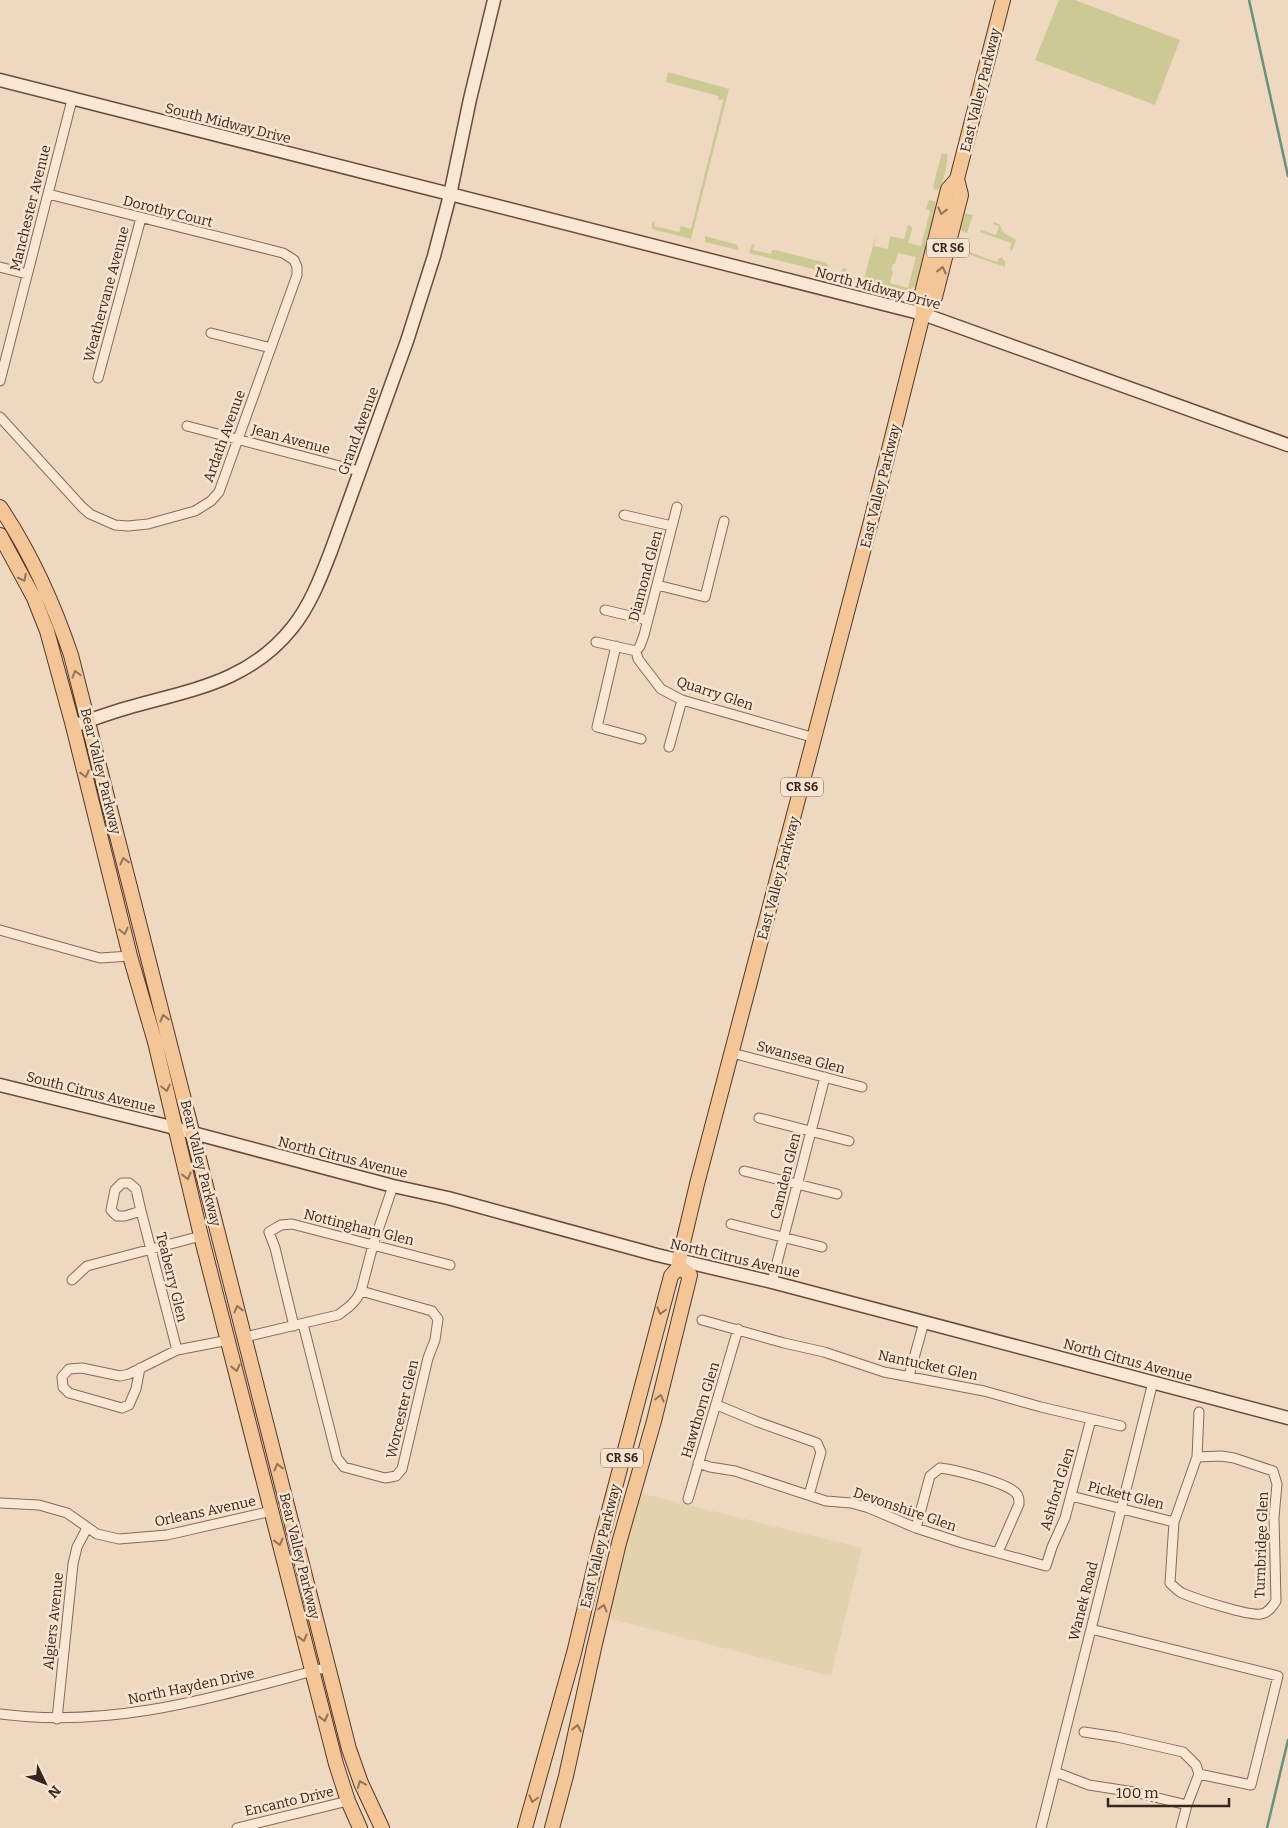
<svg xmlns="http://www.w3.org/2000/svg" width="1288" height="1828" viewBox="0 0 1288 1828" font-family="Bitter,serif">
  <rect width="100%" height="100%" fill="#eed8c0"/>
  <path fill="#e4d1ae" d="M640,1493l222,55 -31,128 -223,-58z"/>
  <path fill="#ccc994" fill-rule="evenodd" d="M1059,0h16l105,40 -25,65 -120,-45z
    M668,72l61,17 -38,150 -39,-10v-7l3,-1 -1,5 25,6 2,-6 10,3 32,-128v-2l-5,1v-4l-52,-14z
    M942,153l5,1c1,11 -3,27 -9,36l-4,-1 -1,-3z
    M929,200l6,1 1,6 -20,79 -10,6 -67,-16 4,-8 4,1 -2,6 19,4 12,-45 -2,12 14,3 2,-13 14,3 4,-14 3,1 1,3 -4,14 13,3 9,-35 -4,-2zM898,253l18,4 -8,31 -18,-5 3,-12 -2,-1 2,-6h2z
    M965,213l15,4 -7,-2 -6,18 -7,-3z
    M994,222l5,2 5,9 12,7 -4,11 -2,-2 1,-6 -31,-11 1,-2 15,5 3,-9 -6,-2z
    M705,236l33,9v5l-33,-8z
    M752,244h3l-2,6 18,4 1,-4h3l51,13 2,2 -2,7 -77,-19z
    M957,244h6l-2,5 36,13 2,-4h3l3,4v5l-49,-17z"/>
  <g fill="none" stroke-linecap="round" stroke-linejoin="round">
    <path stroke="#6a8e7f" stroke-width="2.5" d="M1249,0l39,176
      M1267,1828l21,-88"/>
    <defs>
      <path id="street" d="M0,267l27,7
        M211,333l60,15
        M98,378l43,-160
        M0,381l72,-281
        M0,417l82,90 8,7 25,11 13,1 20,-2 47,-13 16,-10 8,-9 78,-217v-8l-3,-7 -11,-7 -235,-59
        M187,426l172,45
        M624,515l48,11
        M657,585l48,12 19,-76
        M605,610l42,10
        M596,642l40,9
        M616,646l-19,81 44,12
        M636,651l2,8 23,30 21,11 133,38
        M636,651l4,-5 4,-11 33,-128
        M669,747l13,-47
        M0,930l100,28 30,-2
        M732,1053l130,34
        M759,1118l90,23
        M744,1171l93,23
        M122,1183h7l7,6 5,22 -16,5h-8l-6,-6 4,-20z
        M141,1211l36,139
        M731,1224l91,23
        M72,1280l15,-14 114,-30
        M772,1282l53,-205
        M702,1320l82,23 40,9 60,20 100,19 57,16 80,19
        M303,1324l34,134 7,9 41,11 11,-2 6,-7 26,-111 7,-18 3,-21 -6,-8 -71,-20
        M294,1326l-19,-78 -6,-16 12,-7 11,-1 158,41
        M245,1337l93,-22c10,-7 18,-13 23,-24l12,-46 20,-59
        M140,1368l-4,21 -7,16 -7,3 -53,-15 -6,-6 -1,-10 7,-8 13,-1 38,8 9,-2 48,-24 52,-10
        M909,1376l15,-54
        M717,1405l41,17 59,21 4,9 -12,43
        M1197,1457l24,-1 13,2 39,13 4,13 -3,33 2,84c-4,6 -8,12 -15,13 -13,2 -65,-15 -79,-21 -4,-2 -8,-6 -12,-10l4,-61 23,-65 2,-45
        M698,1463l12,4 25,4 91,30 25,2 18,5 47,20 46,15 84,23 6,-19 13,-29 26,-99
        M1071,1496l103,26
        M688,1499l50,-170
        M0,1503l39,2 28,8 30,21 22,5 48,-4 105,-24
        M916,1528l14,-52 10,-8c16,2 65,14 76,25 3,3 3,6 3,11l-21,48
        M1091,1629l187,47 -27,109 -52,-11
        M0,1714c116,15 218,-18 328,-47
        M57,1719l16,-155 4,-17 10,-19
        M1084,1732l33,5 66,15 13,13 3,9 -12,31 -6,23
        M1055,1772l34,13 45,7 53,13
        M237,1828l111,-27
        M1041,1828l112,-446"/>
      <path id="secondary" d="M0,80l923,234 365,131
        M73,726c18,-6 36,-13 54,-18 62,-18 121,-25 165,-80 18,-22 29,-51 39,-77l76,-210 27,-85 16,-61 20,-96 24,-99
        M0,1085l163,40 230,61 55,12 209,57 115,27 516,136"/>
      <path id="primary" d="M923,314l12,-17 26,-102 -4,-16
        M0,507c31,46 53,95 71,148l278,1094 12,34 21,45
        M0,535l34,63 13,33 26,95 57,230 25,86 46,194 135,528 12,37 12,27
        M525,1828l49,-175 25,-105 72,-272 8,-9v-7l18,-76 174,-663 52,-207 -1,-21 26,-104 9,-10 46,-179
        M552,1828l14,-52 28,-128 25,-105 35,-122 36,-146 -11,-8"/>
    </defs>
    <use href="#street" stroke="#886958" stroke-width="11"/>
    <use href="#secondary" stroke="#694a3b" stroke-width="15"/>
    <use href="#primary" stroke="#55382c" stroke-width="16"/>
    <use href="#street" stroke="#f9e7d4" stroke-width="9"/>
    <use href="#secondary" stroke="#f9e7d4" stroke-width="12"/>
    <use href="#primary" stroke="#f3c597" stroke-width="14"/>
  </g>
  <defs><path id="oneway-chevron" d="M-2-3.5L2.5 0L-2 3.5" fill="none" stroke-width="1.6" stroke-linecap="round" stroke-linejoin="round" transform="scale(1.25)"/></defs>
  <g stroke="#95755a">
    <use href="#oneway-chevron" transform="translate(942 211) rotate(104)"/>
    <use href="#oneway-chevron" transform="translate(942 270) rotate(-76)"/>
    <use href="#oneway-chevron" transform="translate(23 578) rotate(63)"/>
    <use href="#oneway-chevron" transform="translate(76 674) rotate(-106)"/>
    <use href="#oneway-chevron" transform="translate(85 774) rotate(76)"/>
    <use href="#oneway-chevron" transform="translate(124 861) rotate(-104)"/>
    <use href="#oneway-chevron" transform="translate(124 931) rotate(77)"/>
    <use href="#oneway-chevron" transform="translate(164 1018) rotate(-104)"/>
    <use href="#oneway-chevron" transform="translate(166 1088) rotate(77)"/>
    <use href="#oneway-chevron" transform="translate(187 1176) rotate(76)"/>
    <use href="#oneway-chevron" transform="translate(238 1309) rotate(-104)"/>
    <use href="#oneway-chevron" transform="translate(661 1311) rotate(105)"/>
    <use href="#oneway-chevron" transform="translate(236 1368) rotate(76)"/>
    <use href="#oneway-chevron" transform="translate(660 1398) rotate(-76)"/>
    <use href="#oneway-chevron" transform="translate(278 1467) rotate(-104)"/>
    <use href="#oneway-chevron" transform="translate(279 1542) rotate(76)"/>
    <use href="#oneway-chevron" transform="translate(603 1608) rotate(-75)"/>
    <use href="#oneway-chevron" transform="translate(303 1638) rotate(76)"/>
    <use href="#oneway-chevron" transform="translate(324 1718) rotate(76)"/>
    <use href="#oneway-chevron" transform="translate(577 1728) rotate(-78)"/>
    <use href="#oneway-chevron" transform="translate(361 1784) rotate(-112)"/>
    <use href="#oneway-chevron" transform="translate(533 1799) rotate(105)"/>
  </g>
  <g text-anchor="middle" stroke-width="5" stroke-linejoin="round" paint-order="stroke">
    <g fill="#f6e4d0" stroke="#705e53" stroke-width="1">
      <rect x="927" y="238.5" width="42" height="19" rx="4"/>
      <rect x="781" y="777.5" width="42" height="19" rx="4"/>
      <rect x="601" y="1448.5" width="42" height="19" rx="4"/>
    </g>
    <g font-size="12" font-weight="bold" fill="#37251d">
      <text x="948" y="252">CR S6</text>
      <text x="802" y="791">CR S6</text>
      <text x="622" y="1462">CR S6</text>
    </g>
    <g font-size="14" fill="#37251d" stroke="#f6e4d0">
      <text transform="translate(980 90) rotate(-76)" y="5">East Valley Parkway</text>
      <text transform="translate(228 123) rotate(14)" y="5">South Midway Drive</text>
      <text transform="translate(30 208) rotate(-76)" y="5">Manchester Avenue</text>
      <text transform="translate(168 211) rotate(14)" y="5">Dorothy Court</text>
      <text transform="translate(878 288) rotate(15)" y="5">North Midway Drive</text>
      <text transform="translate(106 294) rotate(-75)" y="5">Weathervane Avenue</text>
      <text transform="translate(358 431) rotate(-70)" y="5">Grand Avenue</text>
      <text transform="translate(224 436) rotate(-70)" y="5">Ardath Avenue</text>
      <text transform="translate(291 439) rotate(15)" y="5">Jean Avenue</text>
      <text transform="translate(880 486) rotate(-76)" y="5">East Valley Parkway</text>
      <text transform="translate(645 576) rotate(-75)" y="5">Diamond Glen</text>
      <text transform="translate(715 693) rotate(18)" y="5">Quarry Glen</text>
      <text transform="translate(101 771) rotate(76)" y="5">Bear Valley Parkway</text>
      <text transform="translate(778 878) rotate(-75)" y="5">East Valley Parkway</text>
      <text transform="translate(801 1057) rotate(15)" y="5">Swansea Glen</text>
      <text transform="translate(91 1092) rotate(14)" y="5">South Citrus Avenue</text>
      <text transform="translate(343 1157) rotate(14)" y="5">North Citrus Avenue</text>
      <text transform="translate(201 1163) rotate(76)" y="5">Bear Valley Parkway</text>
      <text transform="translate(785 1176) rotate(-76)" y="5">Camden Glen</text>
      <text transform="translate(359 1227) rotate(14)" y="5">Nottingham Glen</text>
      <text transform="translate(735 1258) rotate(13)" y="5">North Citrus Avenue</text>
      <text transform="translate(172 1277) rotate(76)" y="5">Teaberry Glen</text>
      <text transform="translate(1128 1360) rotate(15)" y="5">North Citrus Avenue</text>
      <text transform="translate(928 1365) rotate(12)" y="5">Nantucket Glen</text>
      <text transform="translate(402 1409) rotate(-77)" y="5">Worcester Glen</text>
      <text transform="translate(700 1410) rotate(-73)" y="5">Hawthorn Glen</text>
      <text transform="translate(1057 1489) rotate(-73)" y="5">Ashford Glen</text>
      <text transform="translate(1126 1495) rotate(14)" y="5">Pickett Glen</text>
      <text transform="translate(905 1509) rotate(19)" y="5">Devonshire Glen</text>
      <text transform="translate(205 1511) rotate(-12)" y="5">Orleans Avenue</text>
      <text transform="translate(1261 1545) rotate(-88)" y="5">Turnbridge Glen</text>
      <text transform="translate(600 1546) rotate(-76)" y="5">East Valley Parkway</text>
      <text transform="translate(300 1556) rotate(76)" y="5">Bear Valley Parkway</text>
      <text transform="translate(1083 1601) rotate(-76)" y="5">Wanek Road</text>
      <text transform="translate(53 1621) rotate(-84)" y="5">Algiers Avenue</text>
      <text transform="translate(191 1686) rotate(-12)" y="5">North Hayden Drive</text>
      <text transform="translate(289 1801) rotate(-13)" y="5">Encanto Drive</text>
    </g>
  </g>
  <g transform="translate(45 1783) rotate(133)" stroke="#f6e4d0" stroke-width="4" paint-order="stroke">
  <path d="M0-4L9 19L0 12L-9 19Z" fill="#37251d"/>
  <text y="-8" font-size="14" font-weight="bold" text-anchor="middle" fill="#37251d">N</text>
  </g>
  <path d="M1108 1798v8h121v-8" fill="none" stroke="#37251d" stroke-width="2.5"/>
  <text x="1116" y="1798" font-size="15" fill="#37251d" stroke="#f6e4d0" stroke-width="4" paint-order="stroke">100 m</text>
</svg>
